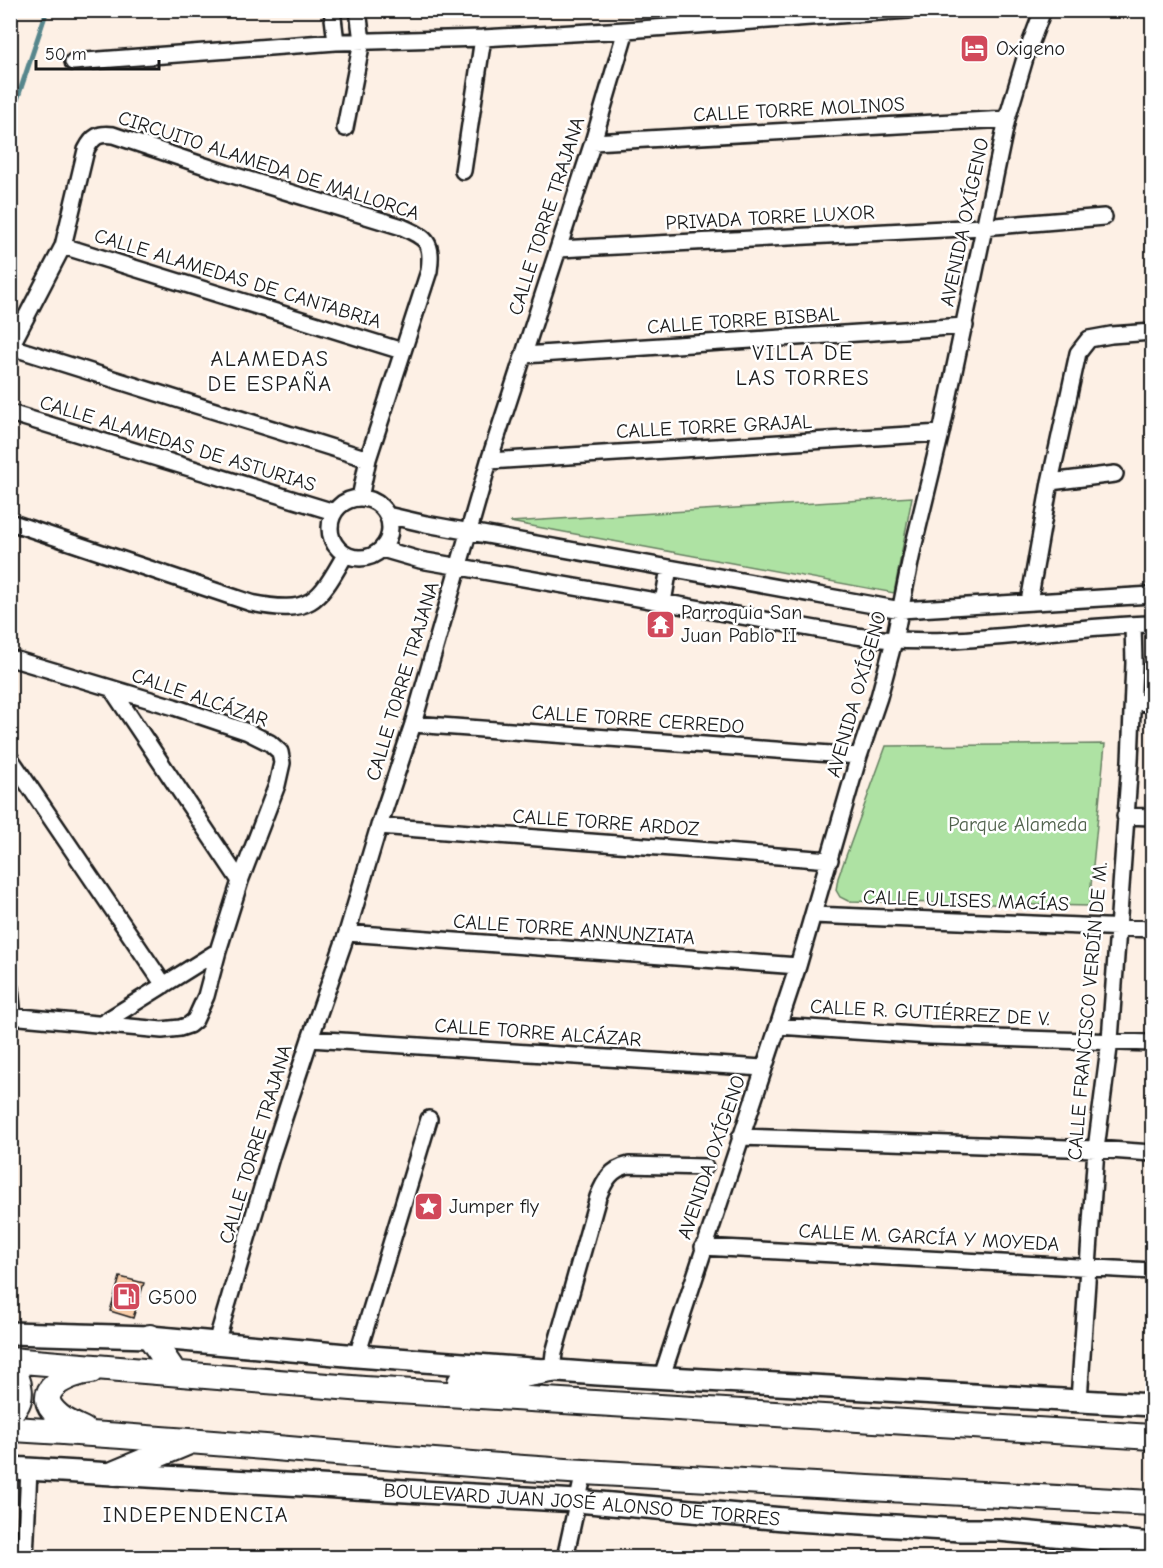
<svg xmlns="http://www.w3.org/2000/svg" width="1163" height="1568" viewBox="0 0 1163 1568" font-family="'Comic Neue',sans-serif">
  <rect width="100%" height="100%" fill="#fdf0e5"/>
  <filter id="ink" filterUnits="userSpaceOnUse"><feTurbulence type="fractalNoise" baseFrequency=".0167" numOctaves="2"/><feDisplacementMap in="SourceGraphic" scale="12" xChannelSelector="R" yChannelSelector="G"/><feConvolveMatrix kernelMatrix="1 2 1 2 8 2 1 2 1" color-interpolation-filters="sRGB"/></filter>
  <g filter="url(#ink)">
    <path fill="#aee2a3" stroke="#657f60" stroke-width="1.5" d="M912,497l-18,96 -384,-71z
      M1105,744l-16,162 -241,-5 -8,-4 -4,-7 2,-12 48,-132z"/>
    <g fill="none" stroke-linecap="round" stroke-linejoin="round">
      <path stroke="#56868c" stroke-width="5" d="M10,121l37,-111"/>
    </g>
    <path fill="#f9cda8" stroke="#1c1c1c" stroke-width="1.5" d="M120,1277l24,6 -11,35 -23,-7z"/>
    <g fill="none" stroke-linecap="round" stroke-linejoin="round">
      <defs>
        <path id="street" d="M332,10l4,32
          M73,62l263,-20 147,-4 143,-8 283,-20
          M345,128l17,-87 -4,-31
          M593,142l414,-23
          M463,171l20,-133
          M63,246l339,105
          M559,249l424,-22 121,-10
          M11,347l357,112
          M10,348l53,-102 23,-96c7,-14 13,-17 27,-15l113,38 176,54c25,11 31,15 27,44l-61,188 -8,39
          M524,355l441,-29
          M10,413l324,99
          M489,461l452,-28
          M1050,482l65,-8
          M330 528a30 30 0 1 1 60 0a30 30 0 1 1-60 0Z
          M387,515l39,9 475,86 251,-15
          M10,522l241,81c59,12 67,0 94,-48
          M382,549l38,11 436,76c99,15 198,-10 296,-12
          M663,602l6,-34
          M1029,602l21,-120 28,-129 11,-14 22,-4 41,-3
          M10,658l164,49 74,25 22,11 10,9 2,11 -5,22 -37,96 -22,70 -12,45 -11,24 -6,5 -9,3 -18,2 -152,-14
          M111,688l129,193
          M1133,702l19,1
          M413,724l446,32
          M10,758l154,227
          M1125,816l27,1
          M379,826l451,34
          M813,915l339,14
          M347,933l451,33
          M10,988l3,28
          M101,1024l117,-73
          M778,1026l152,10 222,7
          M310,1039l453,29
          M740,1137l356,12 56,4
          M703,1247l449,24
          M216,1343l56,-189 38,-115 37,-106 32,-107 34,-102 76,-263 104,-319 33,-112
          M357,1356l72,-237
          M552,1370l2,-17 44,-156c7,-17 13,-28 31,-32l76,2
          M662,1376l136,-410 61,-210 20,-59 15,-56 19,-93 28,-115 66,-314 19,-64 17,-45
          M1079,1400l17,-251 14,-109 20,-279 4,-98 -1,-38
          M25,1558l4,-89
          M565,1558l19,-86"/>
        <g id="secondary">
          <path d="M10,1333l140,4 207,19 241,18 554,31"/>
          <path id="s1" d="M10,1468l567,33 218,19 166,10h38l153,14"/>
        </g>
        <path id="primary" d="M150,1337l24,35
          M10,1360l354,29 788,48
          M10,1367c11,13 15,34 0,45
          M460,1382l40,-3 52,-9
          M10,1429c192,10 383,31 574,43 189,12 379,20 568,31
          M84,1430c-8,-4 -18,-8 -25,-14 -31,-25 10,-43 32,-45
          M115,1473l72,-30"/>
      </defs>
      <use href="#street" stroke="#1c1c1c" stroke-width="20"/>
      <use href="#secondary" stroke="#1c1c1c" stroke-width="26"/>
      <use href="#primary" stroke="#1c1c1c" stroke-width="28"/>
      <use href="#street" stroke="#fff" stroke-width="15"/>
      <use href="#secondary" stroke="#fff" stroke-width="21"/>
      <use href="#primary" stroke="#fff" stroke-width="24"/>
    </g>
  </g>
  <defs>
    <symbol id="hotel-square" viewBox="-11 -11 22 22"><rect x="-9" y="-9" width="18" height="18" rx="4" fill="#d1495b" stroke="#fff"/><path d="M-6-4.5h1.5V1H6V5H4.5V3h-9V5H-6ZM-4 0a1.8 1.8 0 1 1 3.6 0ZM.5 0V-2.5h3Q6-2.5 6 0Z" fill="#fff"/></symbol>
    <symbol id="temple-square" viewBox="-11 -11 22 22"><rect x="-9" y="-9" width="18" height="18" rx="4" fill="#d1495b" stroke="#fff"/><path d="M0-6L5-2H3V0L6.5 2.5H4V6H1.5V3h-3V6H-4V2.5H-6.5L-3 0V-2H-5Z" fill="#fff"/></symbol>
    <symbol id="sight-square" viewBox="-11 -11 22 22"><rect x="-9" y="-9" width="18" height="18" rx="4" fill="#d1495b" stroke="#fff"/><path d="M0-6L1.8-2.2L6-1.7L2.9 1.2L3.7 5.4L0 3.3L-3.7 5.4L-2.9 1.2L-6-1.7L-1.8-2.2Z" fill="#fff"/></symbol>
    <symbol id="fuel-square" viewBox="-11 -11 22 22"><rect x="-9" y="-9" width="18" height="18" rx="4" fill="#d1495b" stroke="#fff"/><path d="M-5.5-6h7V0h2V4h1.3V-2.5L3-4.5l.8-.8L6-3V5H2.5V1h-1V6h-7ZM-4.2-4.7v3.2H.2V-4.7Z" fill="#fff"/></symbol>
  </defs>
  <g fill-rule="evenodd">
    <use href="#hotel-square" x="958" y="32" width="33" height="33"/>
    <use href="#temple-square" x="644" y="608" width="33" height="33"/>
    <use href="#sight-square" x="412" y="1190" width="33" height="33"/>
    <use href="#fuel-square" x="110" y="1280" width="33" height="33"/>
  </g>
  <g text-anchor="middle" stroke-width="5" stroke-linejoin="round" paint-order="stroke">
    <g font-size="20" fill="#1c1c1c" stroke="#fff" text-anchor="start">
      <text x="996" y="55">Oxigeno</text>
      <text x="681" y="619">Parroquia San<tspan x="681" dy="23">Juan Pablo II</tspan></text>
      <text x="449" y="1213">Jumper fly</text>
      <text x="148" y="1304">G500</text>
    </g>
    <g font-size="20" fill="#1c1c1c" stroke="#fff">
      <text transform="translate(799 109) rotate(-3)" y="7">CALLE TORRE MOLINOS</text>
      <text transform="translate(269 165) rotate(18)" y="7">CIRCUITO ALAMEDA DE MALLORCA</text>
      <text transform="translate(546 216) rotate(-72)" y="7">CALLE TORRE TRAJANA</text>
      <text transform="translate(770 217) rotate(-3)" y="7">PRIVADA TORRE LUXOR</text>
      <text transform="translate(964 222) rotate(-78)" y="7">AVENIDA OXÍGENO</text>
      <text transform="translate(238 278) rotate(17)" y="7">CALLE ALAMEDAS DE CANTABRIA</text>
      <text transform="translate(743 320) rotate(-4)" y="7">CALLE TORRE BISBAL</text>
      <text transform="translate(714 426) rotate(-3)" y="7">CALLE TORRE GRAJAL</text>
      <text transform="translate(178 443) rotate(17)" y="7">CALLE ALAMEDAS DE ASTURIAS</text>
      <text transform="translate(402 681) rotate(-73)" y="7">CALLE TORRE TRAJANA</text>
      <text transform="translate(856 694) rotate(-74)" y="7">AVENIDA OXÍGENO</text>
      <text transform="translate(200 697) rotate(19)" y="7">CALLE ALCÁZAR</text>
      <text transform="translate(638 719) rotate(4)" y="7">CALLE TORRE CERREDO</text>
      <text transform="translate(606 822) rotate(4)" y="7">CALLE TORRE ARDOZ</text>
      <text transform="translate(966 900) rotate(2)" y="7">CALLE ULISES MACÍAS</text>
      <text transform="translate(574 929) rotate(4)" y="7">CALLE TORRE ANNUNZIATA</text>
      <text transform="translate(1087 1011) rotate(-85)" y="7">CALLE FRANCISCO VERDÍN DE M.</text>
      <text transform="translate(930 1012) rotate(3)" y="7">CALLE R. GUTIÉRREZ DE V.</text>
      <text transform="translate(538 1032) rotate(4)" y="7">CALLE TORRE ALCÁZAR</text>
      <text transform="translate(255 1144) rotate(-73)" y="7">CALLE TORRE TRAJANA</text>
      <text transform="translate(711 1157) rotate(-71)" y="7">AVENIDA OXÍGENO</text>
      <text transform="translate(929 1237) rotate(3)" y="7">CALLE M. GARCÍA Y MOYEDA</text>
      <text dy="7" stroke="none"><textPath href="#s1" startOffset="573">BOULEVARD JUAN JOSÉ ALONSO DE TORRES</textPath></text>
    </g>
    <g font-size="20" fill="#4f614b" stroke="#fff">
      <text x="1018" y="831">Parque Alameda</text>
    </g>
    <g font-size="22" letter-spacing="1.5" fill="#1c1c1c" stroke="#fff">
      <text x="803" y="360">VILLA DE<tspan x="803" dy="25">LAS TORRES</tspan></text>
      <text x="270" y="366">ALAMEDAS<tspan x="270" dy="25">DE ESPAÑA</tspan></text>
      <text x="196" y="1522">INDEPENDENCIA</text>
    </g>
  </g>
  <rect width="1163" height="1568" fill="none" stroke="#fff" stroke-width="36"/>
  <rect x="18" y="18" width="1127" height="1532" fill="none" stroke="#1c1c1c" stroke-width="2" filter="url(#ink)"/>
  <path d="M36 60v9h123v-9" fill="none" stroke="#1c1c1c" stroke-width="3"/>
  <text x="45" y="60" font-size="18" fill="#1c1c1c" stroke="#ffffff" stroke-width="4.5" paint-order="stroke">50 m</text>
</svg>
